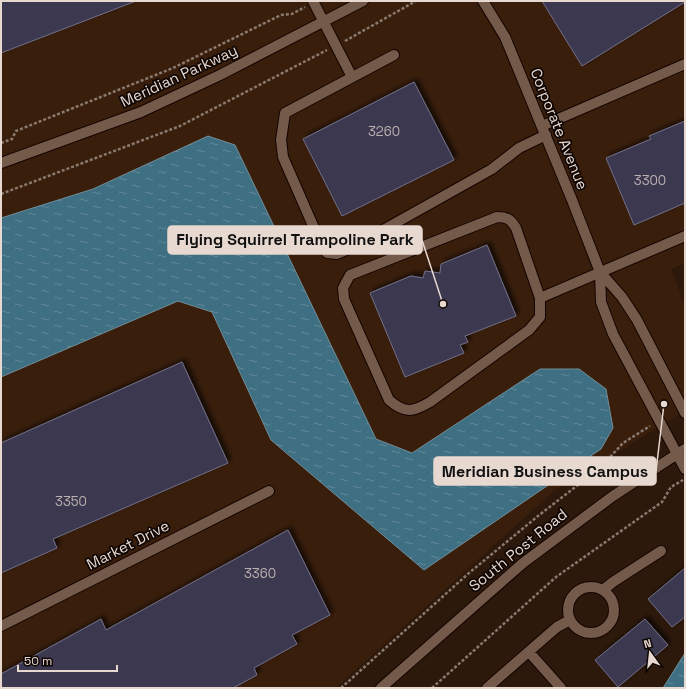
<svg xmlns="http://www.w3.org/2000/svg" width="686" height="689" viewBox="0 0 686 689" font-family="'Space Grotesk',sans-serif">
  <defs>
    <pattern id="water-ripples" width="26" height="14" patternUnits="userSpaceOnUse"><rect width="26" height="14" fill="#3e6f82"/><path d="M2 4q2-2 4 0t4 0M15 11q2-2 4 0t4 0" fill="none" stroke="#638998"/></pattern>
    <filter id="shadow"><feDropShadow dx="3.5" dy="-3.5" stdDeviation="2" flood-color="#0009"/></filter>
  </defs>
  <rect width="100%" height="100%" fill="#2d190b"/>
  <path fill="#391e0c" d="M1,1h684v262l-14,6 14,37v105l-130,79 -219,198h-335z"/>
  <path fill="url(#water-ripples)" stroke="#718e99" d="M208,136l27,9 141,294 36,14 128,-84h39l27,20 7,39 -12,21 -177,121 -153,-130 -59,-128 -34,-11 -177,76v-159l92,-29z
    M685,653v35h-22z"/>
  <path fill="#3a384f" stroke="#716f89" filter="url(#shadow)" d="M1,1h135l-135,52z
    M542,1h143v1l-103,64z
    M414,82l40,78 -112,56 -39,-77z
    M685,121v82l-51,22 -28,-67 45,-19 -2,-3z
    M487,245l29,71 -51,20 3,6 -8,3 4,8 -59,24 -35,-84 41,-17 12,2 2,-7 15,2 1,-9z
    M182,362l46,101 -175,76 4,9 -56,25v-130z
    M288,530l42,85 -38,20 5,9 -43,24 3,7 -24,13h-232v-14l100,-55 5,11z
    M685,568v49l-13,10 -24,-28z
    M645,619l23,26 -50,42 -23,-27z"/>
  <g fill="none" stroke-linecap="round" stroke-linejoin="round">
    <defs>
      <path id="minor" d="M313,1l39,76
        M483,1l22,36 67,163 28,72 1,30 12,32 72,135
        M394,55l-109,58 -4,27 2,17 38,87 6,9 10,1 14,-6 141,-79 27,-21 27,-13
        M542,126l143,-62
        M1,163l140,-51 79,-37 143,-74
        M600,272l22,25 15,23 48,93
        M540,298v19l-11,13 -99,72c-17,10 -25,12 -41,-2l-45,-101 -1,-11 7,-13 147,-58c11,0 14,3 19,11l24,70 145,-62
        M568 610a23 23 0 1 1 46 0a23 23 0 1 1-46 0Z
        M603,590l10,-8 48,-31
        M1,626l268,-135
        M529,652l32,36
        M381,688l142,-125 90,-67 72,-47
        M487,688l70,-61 13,-7"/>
    </defs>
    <use href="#minor" stroke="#150400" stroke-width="12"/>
    <path stroke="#8a796e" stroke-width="2.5" stroke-dasharray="3 2" stroke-linecap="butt" d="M345,41l71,-40
      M1,143l11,-4 4,-8 157,-63 108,-53 11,-1 13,-7
      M1,194l179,-68 147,-76
      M341,688l128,-115 69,-57 63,-49 22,-24 27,-17
      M432,688l124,-111 106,-75 9,-15 12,-7"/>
    <use href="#minor" stroke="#735a4b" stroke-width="10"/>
  </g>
  <g text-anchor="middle" stroke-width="3.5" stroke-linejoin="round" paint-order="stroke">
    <g font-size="13" fill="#bcb0b0">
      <text x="384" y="136">3260</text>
      <text x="650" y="185">3300</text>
      <text x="71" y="506">3350</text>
      <text x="260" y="578">3360</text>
    </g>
    <g font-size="15" fill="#e7d8d0" stroke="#0f0603">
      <text transform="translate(179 76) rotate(-25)" y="5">Meridian Parkway</text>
      <text transform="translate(559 129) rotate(68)" y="5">Corporate Avenue</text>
      <text transform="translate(128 545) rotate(-27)" y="5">Market Drive</text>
      <text transform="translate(518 550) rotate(-39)" y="5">South Post Road</text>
    </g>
  </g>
  <path fill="none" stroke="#e7d8d0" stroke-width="1.5" d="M443 304L422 240M664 404L656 471"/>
  <g fill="#e7d8d0" stroke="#0f0603" stroke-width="1.5">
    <circle cx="443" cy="304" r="4"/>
    <circle cx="664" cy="404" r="4"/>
  </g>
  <g fill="#e7d8d0" stroke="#e7d8d0" stroke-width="1.5">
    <rect x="168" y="226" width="254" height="28" rx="4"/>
    <rect x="434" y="457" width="222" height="28" rx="4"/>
  </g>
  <g font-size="16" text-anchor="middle" font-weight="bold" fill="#111">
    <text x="295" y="245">Flying Squirrel Trampoline Park</text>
    <text x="545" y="477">Meridian Business Campus</text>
  </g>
  <rect width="686" height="689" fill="none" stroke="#e7d8d0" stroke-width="4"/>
  <g transform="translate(650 653) rotate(345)" stroke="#0f0603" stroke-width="3" paint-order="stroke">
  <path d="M0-3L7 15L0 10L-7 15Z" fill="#e7d8d0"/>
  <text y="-6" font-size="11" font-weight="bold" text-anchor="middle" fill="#e7d8d0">N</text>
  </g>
  <path d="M18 665v6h99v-6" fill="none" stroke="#e7d8d0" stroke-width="2"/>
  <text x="24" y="665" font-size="12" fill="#e7d8d0" stroke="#0f0603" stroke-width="3" paint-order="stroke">50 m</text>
</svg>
